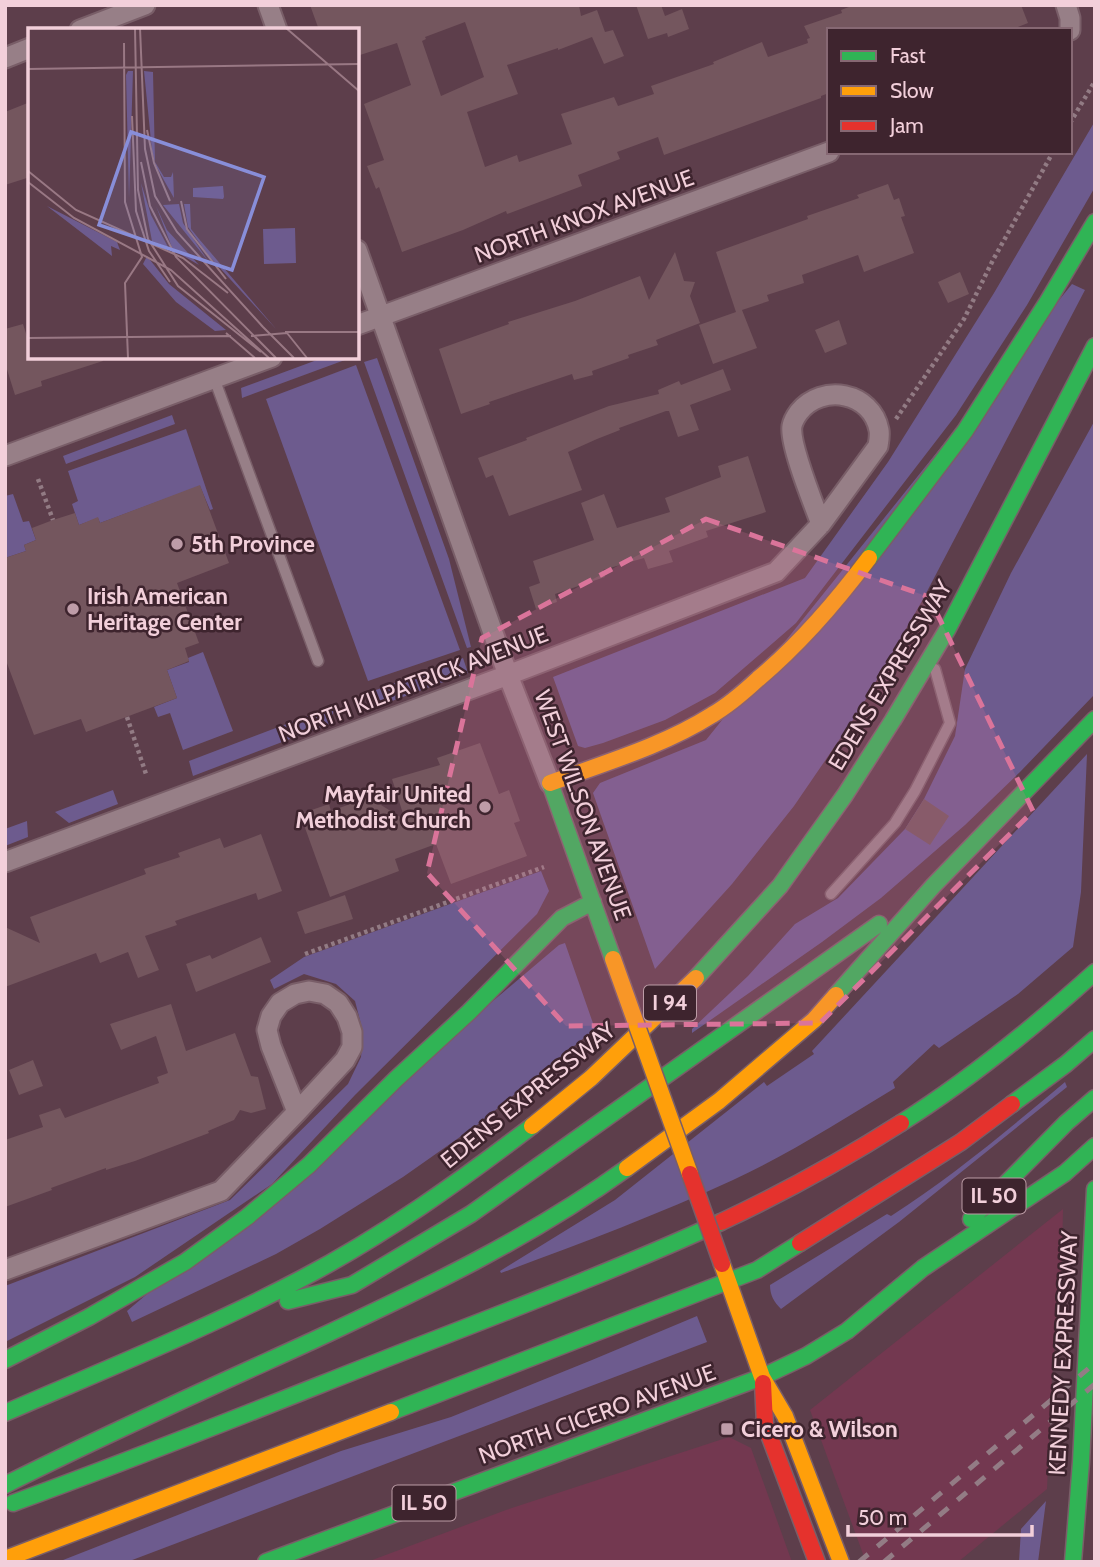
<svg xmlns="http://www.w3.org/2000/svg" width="1100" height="1567" viewBox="0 0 1100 1567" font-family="Cabin,sans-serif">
  <rect width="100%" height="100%" fill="#5d3e4b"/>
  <path fill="#733850" d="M1063,1209l-1,47 -10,123 -5,110 -89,73h-92l-56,-152z
    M729,1437l22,11 41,114h-425l139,-52z"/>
  <path fill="#6d5b8e" d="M1095,121v66l-68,118 -71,110 -160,208 -81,70 -50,27 -62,23 -18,5 -7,-2 -25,-69 252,-99 83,-116 106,-169z
    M1072,284l13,6 -163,311 -63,110 -65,95 -62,78 -77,85 -62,-176 7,-10 106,-43z
    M325,357h28l-111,41 -1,-10z
    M377,358l72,201 22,88 -4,1 -103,-286z
    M356,365l104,285 -92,31 -102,-282z
    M172,415l3,9 -109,40 -3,-8z
    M1095,420v263l-2,13 -73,76 -55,53 -84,73 -59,44 -130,91v-4l56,-53 47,-52 43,-26 67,-69 19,-30 31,-63 10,-67 46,-96z
    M186,429l27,80 -3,1 -10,-24 -100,37 -2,-5 -19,7 -7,-21 6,-3 -10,-30z
    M13,494l10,28 6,-1 7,19 -12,5 2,6 -21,7v-62z
    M203,652l30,79 -50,19 -13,-37 -12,4 -4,-10 23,-9 -10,-28 22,-8 -1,-4z
    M463,658l5,15 -95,35 -8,-14z
    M334,706l-2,17 -139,53 -4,-15z
    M1087,754l-6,138 -8,55 -55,47 -79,54 -5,-4 -41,38 2,6c-53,32 -106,66 -162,92 -76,35 -154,64 -232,93l-1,-2 115,-71 149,-118 3,4 47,-32 -2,-3z
    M113,790l5,14 -49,19 -14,-11z
    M27,821l1,16 -23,9v-17z
    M541,871l8,20 -12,23 -182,181 -83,89 -137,93 -130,65v-56l225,-86 118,-116 13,-27 2,-25 -8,-31 -19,-17 -32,-10 -30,15 -4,-9 34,-23z
    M565,943l30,86 -118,96 -74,52 -83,52 -44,25 -144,68 -5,-11 432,-366z
    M1065,1082l2,5 -168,135 -118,87c-7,-7 -11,-14 -11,-24l117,-71 4,2c62,-40 118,-87 174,-134z
    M697,1316l10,26 -580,220h-69l283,-111 110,-34 141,-57z
    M1046,1501l-8,61h-19l2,-33z"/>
  <path fill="#74565e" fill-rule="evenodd" d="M310,5h269l2,11 16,-6 8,22 8,-2 11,26 -20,8 -12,-27 -34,13v-2l-51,17 11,29 -51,18 18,55 32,-12 2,7 53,-18 -11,-30 53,-17 4,9 36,-12 -3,-8 63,-22 -1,-2 49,-20 6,15 40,-14 -1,-4 3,-1 -6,-12 38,-13 -1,-3 13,-5h167l7,18 -18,7h-181v63l-8,3v2l-157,57 -6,-18 -41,15 3,7 -42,16 4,11 -75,28 -1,-3 -43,19 -61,22 -23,-65 -3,2 -9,-23 17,-6 -20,-56 47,-19 -14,-42 -40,13v-26h-38zM465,22l19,55 -43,19 -19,-55 4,-2 -1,-2z
    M636,5h25l4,11 17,-7 7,20 -21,8 -1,-4 -19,6z
    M30,102v75l-25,8v-73z
    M888,184l6,16 5,-2 6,18 -4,1 13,36 -50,19 -6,-17 -56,20 2,8 -37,12 2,6 -27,9 15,38 -44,16 -14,-39 37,-13 -20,-60 92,-33 -1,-3 52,-18 -2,-3z
    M675,252l9,29 11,1 -5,14 10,27 -44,17 2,5 -30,10 1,3 -37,13 1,4 -19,5 -2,-6 -83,28 1,2 -29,10 -22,-65 70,-25 -1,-2 67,-21 65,-25 9,24z
    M960,272l9,22 -21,9 -10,-21z
    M839,320l8,24 -22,9 -10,-23z
    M23,324l7,22v11h72l1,4 -62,20 1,5 -27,9 -10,-32v-34z
    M723,369l8,21 -41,15 9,25 -21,7 -9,-26h-3l-47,17 1,2 -23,9 -29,13 14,38 -73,26 -16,-41 -7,3 -8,-20 49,-18 -1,-2 83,-32 50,-12 -1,-4 21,-9 2,4z
    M748,456l18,56 -60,19 2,6 -39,14 4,11 -25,7 -4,-11 -41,12 2,7 -50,17 2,8 -21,7 -7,-22 11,-4 -7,-22 61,-21 -13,-37 23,-9 13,34 53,-16 -5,-14 56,-21 -3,-11z
    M200,485l29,78 -52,20 22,60 -14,5 4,13 -22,9 10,28 -91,34 -5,-13 -47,16 -29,-77v-100l21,-7 -2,-6 12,-5 -4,-12 21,-8 22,-7 4,12 19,-8 2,6z
    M480,743l19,51 10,-4 11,31 -6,2 13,33 -76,28 -15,-40 -41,15 4,12 -69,26 -30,-83 29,-10 2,7 22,-8 4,-5 8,-3 40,25 -13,-41 48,-14 -3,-7z
    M924,799l25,17 -19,29 -25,-16z
    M261,834l21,57 -24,9 -2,-7 -81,28 2,4 -32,11 14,34 -21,8 -10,-26 -28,11 -4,-10 -91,34v-60l35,16 -10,-26 116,-43 -2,-5 36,-12 -2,-4 42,-15 4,10z
    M345,895l8,24 -48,15 -8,-22z
    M261,937l10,25 -75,30 -10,-28 24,-9 2,4z
    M171,1004l15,47 49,-18 16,43 7,1 8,32 -15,4 -11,-3 -6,10 -26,11 1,2 -74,28 -29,9v-2l-55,20 1,2 -47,17v-67l38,-13 -4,-12 21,-7 5,10 94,-35 -2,-6 11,-4 -12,-37 -35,14 -11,-26z
    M33,1060l10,26 -24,9 -10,-25z"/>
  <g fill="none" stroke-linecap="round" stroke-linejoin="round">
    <defs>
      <path id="lane" d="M214,378l104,283
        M831,894l64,-71 20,-32 35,-68 -15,-54"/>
      <path id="street" d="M268,5l9,25
        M1066,5l4,13v12
        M80,30l65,-25
        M5,58l25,-10
        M357,250l151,425 42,108
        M357,325l472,-173
        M5,456l267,-99
        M5,862l503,-187 268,-103 45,-48 57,-78c1,-6 2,-11 1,-16 -7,-38 -57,-47 -80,-18 -3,4 -6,9 -7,14 -3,18 22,79 29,98
        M5,1270l216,-79 76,-79 48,-52 7,-13v-15l-5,-15 -9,-14 -13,-9 -16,-3 -14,3 -15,9 -9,13 -4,14 4,16 26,66"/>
      <path id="fast" d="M869,558l96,-127 83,-130 47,-79
        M550,783l63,176
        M696,978l84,-92 65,-91 48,-75 54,-90 148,-284
        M836,995l98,-110 161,-166
        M1012,1104l54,-40 29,-25
        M901,1123c70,-44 133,-96 194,-151
        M971,1219l95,-96 29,-25
        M288,1301l64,-16 119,-71 408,-290
        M5,1360l84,-43 96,-55 62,-45 62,-52 87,-86 73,-67 93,-94 31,-16
        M391,1412l366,-142 43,-27
        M5,1413c99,-43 201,-84 296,-134 82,-43 158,-97 231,-153
        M5,1485c101,-51 204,-97 307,-144 109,-51 217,-102 315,-173
        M13,1503c133,-48 263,-101 395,-153 105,-41 210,-81 313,-128
        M266,1562l496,-185 44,-21 41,-25 76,-63 142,-95 30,-27
        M1073,1562l8,-100 14,-273"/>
      <path id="slow" d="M550,783c54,-20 113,-37 162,-68 17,-10 32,-23 46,-36 43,-36 78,-77 111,-121
        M532,1126l59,-48 105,-100
        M627,1168l92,-67 95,-81 22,-25
        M722,1264l40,113 23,39 56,146
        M5,1559l386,-147"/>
      <path id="jam" d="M721,1222c62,-29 122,-62 180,-99
        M800,1243l161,-101 51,-38
        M763,1383l2,41 52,138"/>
    </defs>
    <use href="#lane" stroke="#795e68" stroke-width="13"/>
    <use href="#street" stroke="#795e68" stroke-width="23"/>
    <use href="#fast" stroke="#795e68" stroke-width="19"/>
    <use href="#slow" stroke="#795e68" stroke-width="19"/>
    <use href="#jam" stroke="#795e68" stroke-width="19"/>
    <path stroke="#927b84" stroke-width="4.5" stroke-dasharray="3.5 3.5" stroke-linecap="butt" d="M1070,123l25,-42
      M896,419l68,-100 29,-59 60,-108
      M38,479l15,41
      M127,717l19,57
      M305,954l239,-87"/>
    <use href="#lane" stroke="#977f87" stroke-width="10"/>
    <use href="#street" stroke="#977f87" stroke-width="19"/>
    <use href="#fast" stroke="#30b455" stroke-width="16"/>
    <use href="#slow" stroke="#ff9f0a" stroke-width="16"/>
    <use href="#jam" stroke="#e5322d" stroke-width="16"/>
    <path stroke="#937c85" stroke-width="5" stroke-dasharray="12 12" stroke-linecap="butt" d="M859,1562l236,-199
      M884,1562l211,-178"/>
    <defs>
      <path id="slow-bridge" d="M613,959l77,215"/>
      <path id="jam-bridge" d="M690,1174l32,90"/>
    </defs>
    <use href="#slow-bridge" stroke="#795e68" stroke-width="19" stroke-linecap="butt"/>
    <use href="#jam-bridge" stroke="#795e68" stroke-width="19" stroke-linecap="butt"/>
    <use href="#slow-bridge" stroke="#ff9f0a" stroke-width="16"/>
    <use href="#jam-bridge" stroke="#e5322d" stroke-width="16"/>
  </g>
  <path fill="#da749a" fill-opacity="0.2" stroke="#da749a" stroke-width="5" stroke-dasharray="14 9" stroke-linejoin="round" d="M706,519l223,78 104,214 -213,212 -254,3 -139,-153 55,-235z"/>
  <g fill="#be9ca8" stroke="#3e242e" stroke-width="2.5">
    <circle cx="177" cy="544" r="7"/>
    <circle cx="73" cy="609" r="7"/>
    <circle cx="485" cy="807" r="7"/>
    <rect x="720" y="1422" width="14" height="14" rx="3.5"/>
  </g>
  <g text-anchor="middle" stroke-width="5" stroke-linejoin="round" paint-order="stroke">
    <g fill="#3e242e" stroke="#bc9ca6" stroke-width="2">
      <rect x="644" y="985.5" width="52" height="35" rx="5"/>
      <rect x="962.5" y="1178.5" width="63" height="35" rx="5"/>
      <rect x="392.5" y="1485.5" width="63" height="35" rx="5"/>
    </g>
    <g font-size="21" font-weight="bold" fill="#f2cfda">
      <text x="670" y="1010">I 94</text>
      <text x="994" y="1203">IL 50</text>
      <text x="424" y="1510">IL 50</text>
    </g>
    <g font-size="23" fill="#f2cfda" stroke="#3e242e">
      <text transform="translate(584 216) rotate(-20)" y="8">NORTH KNOX AVENUE</text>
      <text transform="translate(890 675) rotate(-59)" y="8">EDENS EXPRESSWAY</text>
      <text transform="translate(413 684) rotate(-21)" y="8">NORTH KILPATRICK AVENUE</text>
      <text transform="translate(583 805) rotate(70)" y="8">WEST WILSON AVENUE</text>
      <text transform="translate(528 1095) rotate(-39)" y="8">EDENS EXPRESSWAY</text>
      <text transform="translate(1063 1353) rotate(-87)" y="8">KENNEDY EXPRESSWAY</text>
      <text transform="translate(597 1414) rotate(-20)" y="8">NORTH CICERO AVENUE</text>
    </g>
    <g font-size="23" font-weight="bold" fill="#f2cfda" stroke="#3e242e" text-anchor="start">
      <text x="191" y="552">5th Province</text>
      <text x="87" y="604">Irish American<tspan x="87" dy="26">Heritage Center</tspan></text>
      <text x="471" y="802" text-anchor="end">Mayfair United<tspan x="471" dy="26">Methodist Church</tspan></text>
      <text x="741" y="1437">Cicero &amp; Wilson</text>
    </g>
  </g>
  <g transform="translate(28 28)">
    <rect width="331" height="331" fill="#5d3e4b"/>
    <path d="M100,43h5l-4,127 -3,-123zM116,43l9,1 2,90 9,15h7l2,-5 1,26 -18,-32 -4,-15zM113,155l10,32 17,32 -16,-6zM195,158l1,11 -1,2 -30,-2v-9zM151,176l4,19 25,38 -45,-56zM156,176h6l1,25 8,10 78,91 -69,-75 -20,-28zM19,178l70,36 3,8 -9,-4 1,10zM128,178l11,24 32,35 -26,-15zM267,200l1,35 -32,1 -1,-35zM119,228l22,28 57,46 -11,1 -39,-29 -33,-38z" fill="#6d5b8e"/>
    <path fill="none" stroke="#997884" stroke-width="2" d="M107,0l3,162 10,49 30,47 83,66M112,0l5,121 10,47 22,36 86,95M258,0l73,63M96,15l1,159 17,55 -17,26 3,75M0,41l331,-5M104,88l4,95 13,40 21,31M119,102l7,33 16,38M113,134l9,44 26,51 100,101M0,143l48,39 107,48 45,35M0,154l46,36 97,52 98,88M153,173l6,28 39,50M233,297l33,33M257,304h74M198,305l29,25M259,305l20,25M223,308l36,-3M0,310l203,-2"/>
    <path fill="#888ed9" fill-opacity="0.15" stroke="#888ed9" stroke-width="3.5" d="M103,104l133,45 -32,93 -133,-45z"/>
    <rect width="331" height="331" fill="none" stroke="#f2cfda" stroke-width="3.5"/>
  </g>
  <rect width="1100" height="1567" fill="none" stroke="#f2cfda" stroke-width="14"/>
  <rect x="827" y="28" width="245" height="126" fill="#3e242e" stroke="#866873" stroke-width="2"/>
  <rect x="841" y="51" width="35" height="10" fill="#30b455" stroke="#866873" stroke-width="2"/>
  <text x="890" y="63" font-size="21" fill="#f2cfda">Fast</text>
  <rect x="841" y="86" width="35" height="10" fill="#ff9f0a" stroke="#866873" stroke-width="2"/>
  <text x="890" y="98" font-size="21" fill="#f2cfda">Slow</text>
  <rect x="841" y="121" width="35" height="10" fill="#e5322d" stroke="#866873" stroke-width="2"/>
  <text x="890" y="133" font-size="21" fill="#f2cfda">Jam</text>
  <path d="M848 1525v10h184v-10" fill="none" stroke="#f2cfda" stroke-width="3.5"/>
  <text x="858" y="1525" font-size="21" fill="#f2cfda" stroke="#3e242e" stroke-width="5" paint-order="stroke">50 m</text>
</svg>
